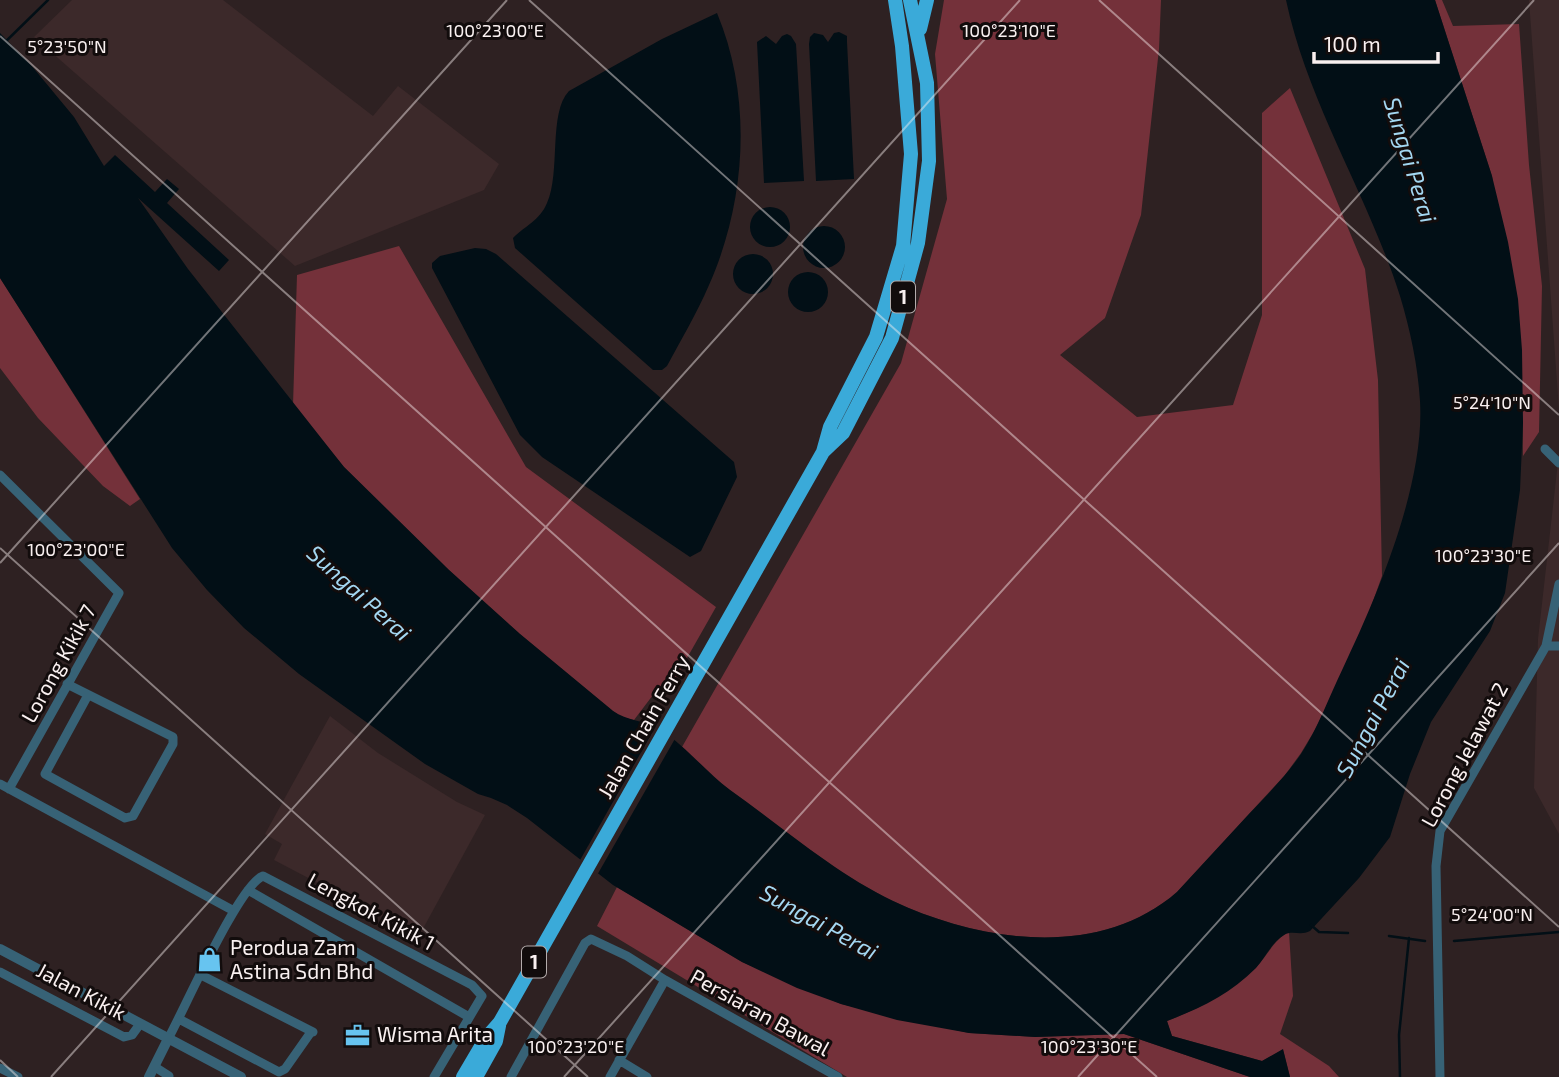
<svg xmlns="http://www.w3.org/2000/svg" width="1559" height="1077" viewBox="0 0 1559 1077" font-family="'Exo 2',sans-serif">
  <rect width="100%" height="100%" fill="#2e2122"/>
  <path fill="#3c292a" d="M72,0h151l150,116 25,-30 101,78 -15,26 -189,76 -261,-229z
    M1529,0h30v409z
    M1559,453v381l-25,-46 4,-149z
    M330,716l48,37 79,49 28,13 -66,121 -145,-76 8,-16 -17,-10z"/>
  <path fill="#74313a" d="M944,0h217l-2,49 -18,166 -36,103 -45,37 77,62 96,-12 29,-90v-202l28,-25 75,181 13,111 4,196 -19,53 -47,99 -15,25 -16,22 -108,117c-78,68 -197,50 -284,9 -57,-27 -111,-74 -163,-111l-21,-16 -27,-27 219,-384 46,-164 -12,-145z
    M1435,0h7l11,26 66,-2 10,141 13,121 -3,146 -16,24v-33l-31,-247z
    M399,246l127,221 190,140 -54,95 -9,-7 -19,25 -13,-3 -8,-6 -93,-77 -71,-64 -105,-103 -51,-62 4,-130z
    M0,278l140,221 -10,7 -27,-20 -65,-68 -38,-50z
    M617,887l125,75 99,42 128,29 66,4 89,-3 126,43h-403l-250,-151z
    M1289,932l4,64 -13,38 49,32 10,11h-49l-7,-27 -21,11 -90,-25 -5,-15c36,-14 60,-28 88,-53 12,-11 18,-28 34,-36z"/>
  <path fill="#020f16" d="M1286,0h149l57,176 16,66 10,57 4,51 1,73 -3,67 -15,103 -15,38 -59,91 -21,52 -20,63 -31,41 -49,53c-9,5 -18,-1 -26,4 -12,7 -19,23 -28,33 -26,26 -55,40 -89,53l5,15 90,25 21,-12 7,28h-40l-126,-43 -89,3 -66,-4 -72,-13 -56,-16 -44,-16 -55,-26 -129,-77 -86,-67 -20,-13 -16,-7 -13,-4 -53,-30 -126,-90 -55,-46 -37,-38 -35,-42 -172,-270v-245l31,32 43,52 30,49 11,-11 40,37 12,-13 12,10 -12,14 62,57 -10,11 -81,-73 50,71 156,198 105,103 71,64 93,77c14,10 31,9 46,18 26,16 46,42 71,61 52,37 106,84 163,111 87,41 206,59 284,-9 24,-26 48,-52 72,-78 18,-19 37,-38 52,-60 17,-26 28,-57 42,-86 35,-74 82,-184 77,-267 -2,-35 -10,-72 -20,-105 -32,-101 -92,-192 -114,-296z
    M717,13c36,86 29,189 -8,272 -12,28 -28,55 -42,81l-5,4h-9l-138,-122 -2,-10c12,-12 27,-18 34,-35 14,-31 1,-90 22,-112l93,-52z
    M839,32l8,4v6l7,137 -38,2 -7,-137 1,-7 4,-4 9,2 5,7 6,-9z
    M787,34l4,2 5,8 8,137 -40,2 -7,-141 9,-6 10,8 6,-8z
    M750 227a20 20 0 1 1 40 0a20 20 0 1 1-40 0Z
    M803 247a21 21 0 1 1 42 0a21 21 0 1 1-42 0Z
    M475,248l11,1 10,5 238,208 3,15 -36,74 -11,6 -148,-100 -22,-22 -88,-167v-5l8,-7z
    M733 274a20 20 0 1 1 40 0a20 20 0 1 1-40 0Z
    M788 292a20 20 0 1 1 40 0a20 20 0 1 1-40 0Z"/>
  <path fill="#2e2122" d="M657,724l19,13 -80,140 -17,-15z"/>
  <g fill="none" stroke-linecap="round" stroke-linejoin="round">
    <path stroke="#020f16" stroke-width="2.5" d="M0,47l48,-47
      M1311,925l8,7 29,1
      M1389,936l36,5
      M1454,941l105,-9
      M1400,1077l-1,-42 10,-97"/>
    <path stroke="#376276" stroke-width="9" d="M1545,449l14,14
      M0,475l119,118 -110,196
      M1546,646h13
      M67,684l106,53v7l-40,72 -8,2 -80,-44 43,-79
      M0,784l234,127
      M248,890l221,127
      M0,972l124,65 8,-2 8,-11
      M201,975l112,57
      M179,1019l100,53 6,-3 26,-37
      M168,1039c16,-29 71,-154 95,-163l209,109 10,11 -48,81
      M619,1060l28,17
      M155,1067l14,9
      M0,1068l18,9
      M511,1077l74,-134 6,-4 36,17 38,24 173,97
      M610,1077l55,-97
      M1440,1077l-4,-211 4,-35 106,-185 13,-62"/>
    <path stroke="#376276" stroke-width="10" d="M0,949l241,128
      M149,1077l19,-38"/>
    <path stroke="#3aaad9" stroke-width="14" d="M920,29l7,-29
      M824,451l19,-18 49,-95 26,-95 11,-82 -2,-78 -17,-83
      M463,1077l23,-39 14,-16 323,-570 7,-25 46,-90 27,-91 8,-92 -9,-108 -7,-46
      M476,1077l20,-36 3,-15"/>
  </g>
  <path fill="none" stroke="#f9f0f0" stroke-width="2" stroke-opacity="0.45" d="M529,0l1030,927M1099,0l460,415M0,36l1157,1041M0,548l588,529M0,563l507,-563M0,1060l18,17M51,1077l969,-1077M564,1077l970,-1077M1078,1077l481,-534"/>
  <defs>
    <symbol id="shop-bare" viewBox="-9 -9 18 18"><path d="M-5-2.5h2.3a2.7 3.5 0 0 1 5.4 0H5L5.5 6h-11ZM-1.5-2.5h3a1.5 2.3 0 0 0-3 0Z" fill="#67c4f0" stroke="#120c0c" stroke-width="2.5" paint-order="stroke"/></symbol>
    <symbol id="office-bare" viewBox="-9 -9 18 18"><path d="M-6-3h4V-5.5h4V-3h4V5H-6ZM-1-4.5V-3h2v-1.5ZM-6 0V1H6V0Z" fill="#67c4f0" stroke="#120c0c" stroke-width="2.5" paint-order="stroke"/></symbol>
  </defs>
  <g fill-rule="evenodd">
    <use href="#shop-bare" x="192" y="942" width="35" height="35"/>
    <use href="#office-bare" x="340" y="1018" width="35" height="35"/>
  </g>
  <g text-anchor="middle" stroke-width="6" stroke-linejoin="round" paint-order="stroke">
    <g fill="#120c0c" stroke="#b4acac" stroke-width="2">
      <rect x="891" y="281.5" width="24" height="31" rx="5"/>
      <rect x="522" y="946.5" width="24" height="31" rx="5"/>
    </g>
    <g font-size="19" font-weight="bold" fill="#f9f0f0">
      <text x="903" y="304">1</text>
      <text x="534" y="969">1</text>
    </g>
    <g font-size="21" fill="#f9f0f0" stroke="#120c0c">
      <text transform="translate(59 664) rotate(-61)" y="7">Lorong Kikik 7</text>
      <text transform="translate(644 727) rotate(-60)" y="7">Jalan Chain Ferry</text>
      <text transform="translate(1465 755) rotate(-62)" y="7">Lorong Jelawat 2</text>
      <text transform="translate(371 912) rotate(28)" y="7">Lengkok Kikik 1</text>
      <text transform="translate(81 992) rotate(28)" y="7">Jalan Kikik</text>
      <text transform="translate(760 1013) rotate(29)" y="7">Persiaran Bawal</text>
    </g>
    <g font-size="21" fill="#f9f0f0" stroke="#120c0c" text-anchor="start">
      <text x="230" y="955">Perodua Zam<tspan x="230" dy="24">Astina Sdn Bhd</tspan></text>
      <text x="377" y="1042">Wisma Arita</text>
    </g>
    <g font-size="23" font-style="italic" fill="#a4d7f1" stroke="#120c0c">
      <text transform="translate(1410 160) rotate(73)" y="8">Sungai Perai</text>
      <text transform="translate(359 593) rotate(42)" y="8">Sungai Perai</text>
      <text transform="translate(1373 718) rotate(-62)" y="8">Sungai Perai</text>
      <text transform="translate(819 922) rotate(29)" y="8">Sungai Perai</text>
    </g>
  </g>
  <g font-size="18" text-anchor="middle" fill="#f9f0f0" stroke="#120c0c" stroke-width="6" stroke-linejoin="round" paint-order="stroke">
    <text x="495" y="37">100°23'00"E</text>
    <text x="1009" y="37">100°23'10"E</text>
    <text x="67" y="53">5°23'50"N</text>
    <text x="1492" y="409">5°24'10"N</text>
    <text x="76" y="556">100°23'00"E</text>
    <text x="1483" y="562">100°23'30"E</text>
    <text x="1492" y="921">5°24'00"N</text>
    <text x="576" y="1053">100°23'20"E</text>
    <text x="1089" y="1053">100°23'30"E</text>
  </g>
  <path d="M1314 52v10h124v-10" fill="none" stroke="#f9f0f0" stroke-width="3.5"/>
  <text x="1324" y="52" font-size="21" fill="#f9f0f0" stroke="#120c0c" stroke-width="5" paint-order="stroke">100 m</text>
</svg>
